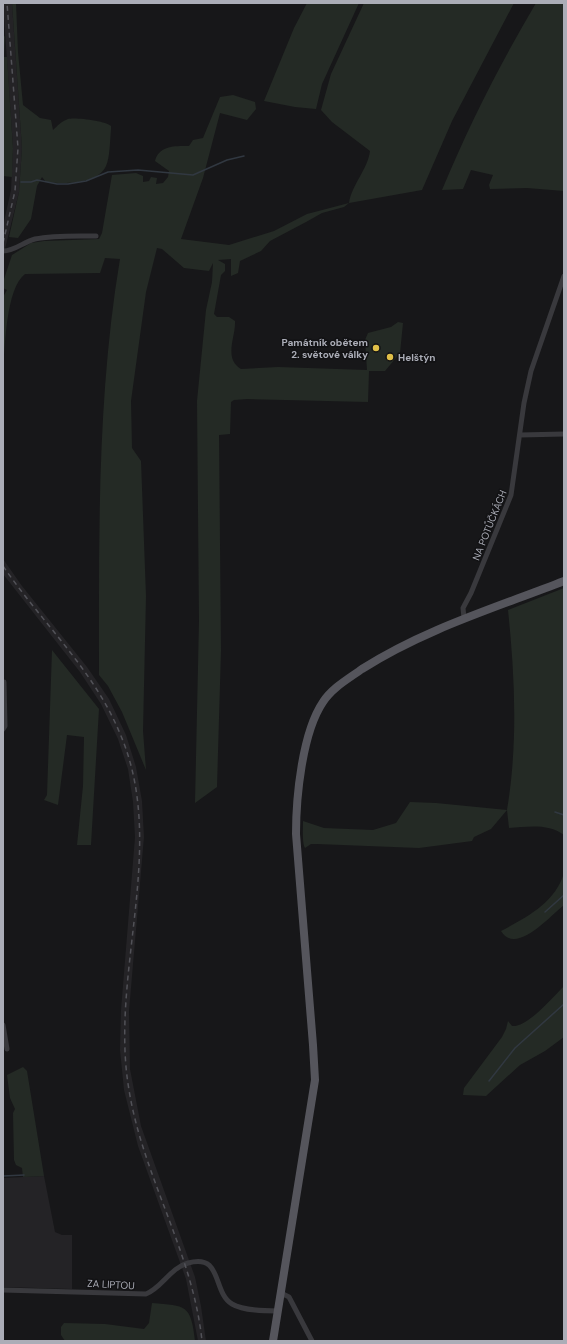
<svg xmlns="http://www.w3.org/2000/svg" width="567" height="1344" viewBox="0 0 567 1344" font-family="'DM Sans',sans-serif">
  <rect width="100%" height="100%" fill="#171719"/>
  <path fill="#242326" d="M3,3h9l10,145 -3,44 -16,65v-31l8,-36 2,-42z
    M3,559l19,27 65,81 22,32 17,36 10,32 6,34 2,36 -15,174 1,58 11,57 54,151 6,29 5,35h-8l-12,-62 -48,-133 -14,-56 -4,-40 1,-40 14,-173 -2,-35 -5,-33 -10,-30 -17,-35 -21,-32 -77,-98z
    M44,1176l11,56 7,3h10v54l-69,-2v-109z"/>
  <path fill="#242a25" d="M12,3h4l2,49 5,53 17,13 11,2 2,10c4,-4 9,-9 15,-11 7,-2 38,2 43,7v3c-1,10 -1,29 -5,37 -9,19 -43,18 -60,16l-4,-5 -5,9 -6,33 -13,19 -9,-1 10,-45 3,-44z
    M307,3h52l-37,81 -6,25 -21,-2 -31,-6 30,-73z
    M364,3h150l-62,118 -30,69 -73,13 -5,4 -22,6 -16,9 -36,19 -9,10 -21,10 -2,12 -7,3v-17l-13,1 7,4v7l-4,4 -7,39 3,3h12l6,4c1,16 -12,37 6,48l37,-2 89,3 -2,-30 3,-7 23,-6 7,-5 5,1 -3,30 -15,18h-16l-1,31 -121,-3 -13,1 -3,2 -1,32 -11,1 2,215 -4,137 -22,16 4,-182 -2,-220 9,-91 6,-28 1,-19 -4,8 -25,-3 -22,-19 -5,-1 -11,44 -15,109 1,47 9,13 5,135 -3,135 3,39 -24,-58 -14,-26 -9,-11c0,-139 -2,-279 21,-416l-15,-1 -5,15 -75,1c-19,14 -20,73 -22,96v-73l4,-7 -4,-2v-6l9,-27 19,-12 13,-2 55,-2 3,-6 10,-58 24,-2 7,3v6l6,-1 2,-4 6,1 -1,6 7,-1 5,-6 1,-6 -14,-10c4,-16 21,-15 34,-15l4,-6 10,-2 17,-41 13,-2 22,7 1,7 -9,11 -27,-7 -17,65 -22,61 48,6 45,-14 33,-17 42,-11c3,-19 19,-34 21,-52l-38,-29 -11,-12 10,-36z
    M536,3h28v188l-37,-3 -37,1 -1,-4 4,-10 -22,-5 -8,19 -21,1c27,-65 58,-126 94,-187z
    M3,34l2,3 -1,20h3l6,91 -1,29 -9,-1z
    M564,588v247c-16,-12 -37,-8 -55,-7l-2,-18 -16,19 -17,8 -2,4 -53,7 -102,-4h-6l-6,4c-3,-5 -2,-19 -2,-27l21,7 49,2 23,-7 14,-21 26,1 71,7c11,-66 8,-133 1,-200z
    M52,650l47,59 -8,136h-14l6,-59 1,-49 -17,-2 -9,70 -14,-5 3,-5z
    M564,873v32c-13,10 -48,51 -63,26 26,-14 54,-28 63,-58z
    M564,986v51l-19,14 -25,14 -34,31 -23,-1 1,-7 38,-51 4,-8 2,-8 4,5c15,2 41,-29 52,-40z
    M23,1067l4,4 17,105 -21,1 -1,-9 -6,-3 -2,-5 -1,-47 2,-4 -5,-11 -3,-23z
    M152,1303c34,3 39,1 43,38h-130l-4,-6v-8l3,-4 41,1 39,5 5,-6z"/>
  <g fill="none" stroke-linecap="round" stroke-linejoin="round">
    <path stroke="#313841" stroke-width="1.5" d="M21,182h10l6,-2 20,4h11l18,-3 22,-9 30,-2 55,5 34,-15 17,-4
      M555,812l9,3
      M545,912l19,-17
      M489,1081l26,-33 49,-44
      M3,1176l21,-1"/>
    <path stroke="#39393d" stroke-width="5" d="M3,251c12,0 20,-9 32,-12 19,-4 41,-3 61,-3
      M520,435l44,-1
      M464,618l-1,-10 8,-15 40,-98 13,-92 7,-32 33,-95
      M3,729l2,-3 -1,-44
      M3,1025l4,24
      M3,1290l143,4c16,-6 24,-26 42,-31 35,-10 24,29 44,41 12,7 33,7 46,7
      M281,1293l8,4 23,44"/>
    <path stroke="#55555c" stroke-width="8" d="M273,1341l42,-261 -2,-35 -17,-211c0,-36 6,-101 27,-132 9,-14 25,-23 39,-33 63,-40 133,-61 202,-88"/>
    <path stroke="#525258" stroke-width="1.5" stroke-dasharray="5 4" stroke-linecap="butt" d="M3,243l12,-52 3,-43 -11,-145
      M3,566c39,57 92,105 118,170 47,112 -12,238 8,354 14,87 64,163 73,251"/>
  </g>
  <g fill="#e0c048" stroke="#121214" stroke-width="1.5">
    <circle cx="376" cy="348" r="4"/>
    <circle cx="390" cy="357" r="4"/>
  </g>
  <g text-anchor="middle" stroke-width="3" stroke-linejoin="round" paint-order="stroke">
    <g font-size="10" font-weight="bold" fill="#abadb7" stroke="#121214" text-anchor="end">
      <text x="368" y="346">Památník obětem<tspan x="368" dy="12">2. světové války</tspan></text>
      <text x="398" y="361" text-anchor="start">Helštýn</text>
    </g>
    <g font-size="10" fill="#abadb7" stroke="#121214">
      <text transform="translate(489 525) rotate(-68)" y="4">NA POTŮČKÁCH</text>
      <text transform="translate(111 1284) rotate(3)" y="4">ZA LIPTOU</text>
    </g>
  </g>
  <rect width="567" height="1344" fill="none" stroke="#abadb7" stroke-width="8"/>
</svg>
